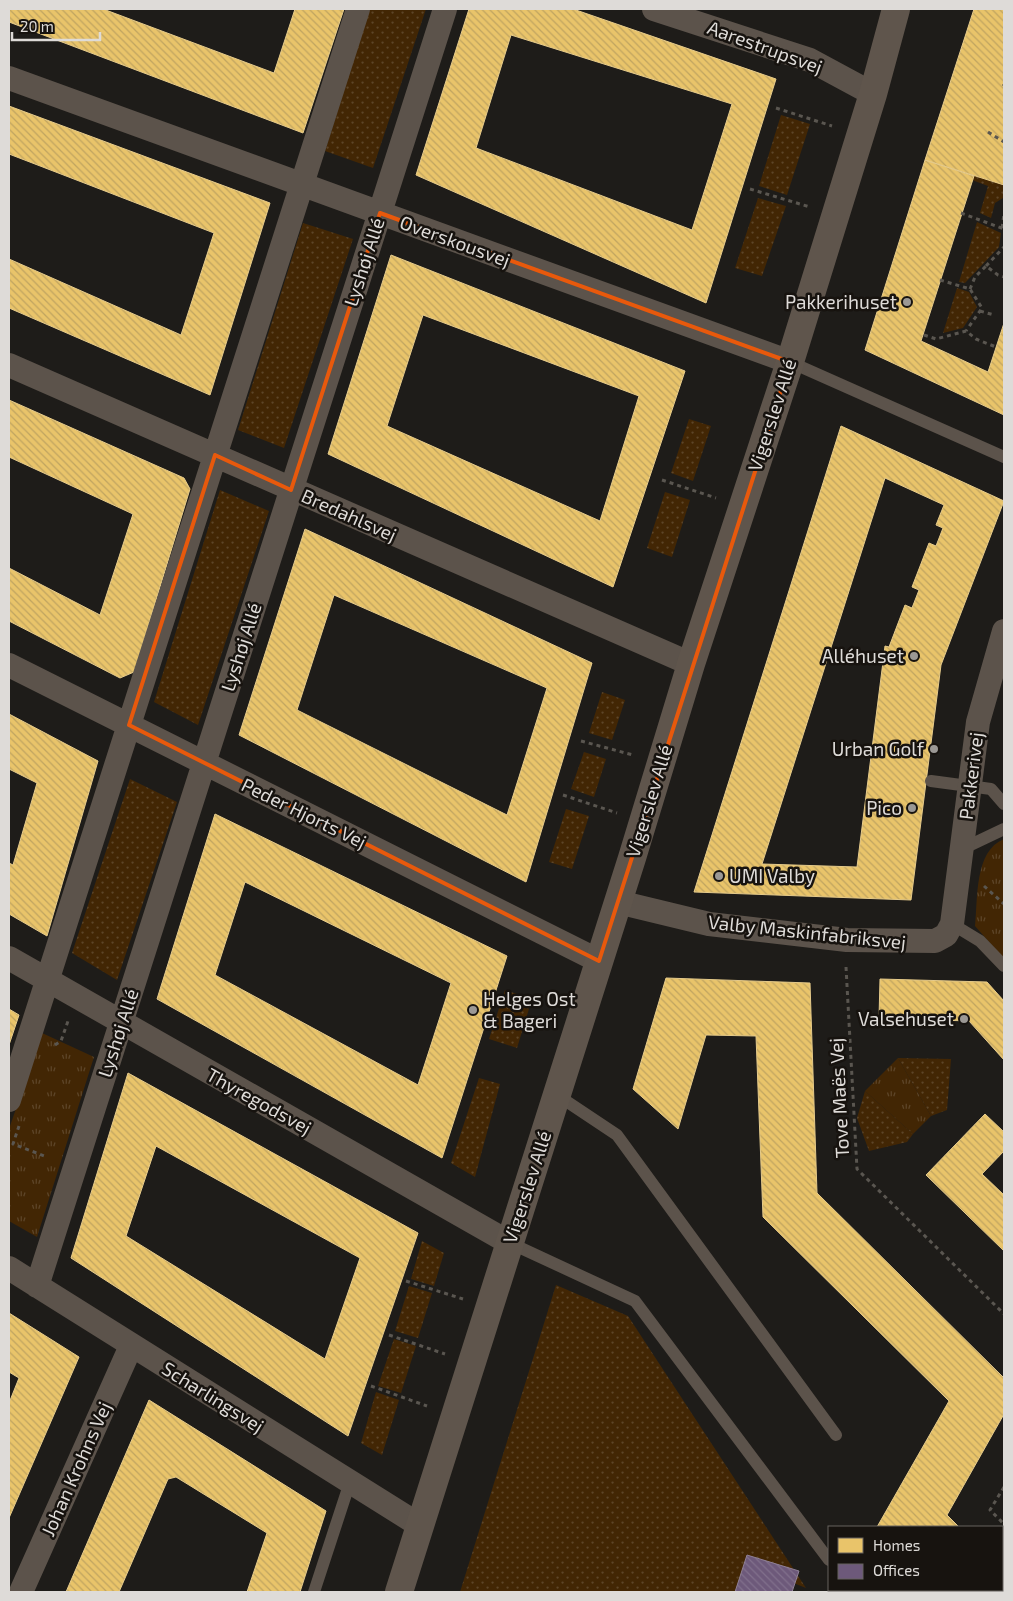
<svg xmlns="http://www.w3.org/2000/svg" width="1013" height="1601" viewBox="0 0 1013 1601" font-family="'Exo 2',sans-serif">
  <defs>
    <pattern id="grass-dots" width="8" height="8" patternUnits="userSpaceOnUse" patternTransform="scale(1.25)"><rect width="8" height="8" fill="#422604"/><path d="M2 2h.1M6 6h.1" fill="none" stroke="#5d4528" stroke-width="1.8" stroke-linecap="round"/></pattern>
    <pattern id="park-tufts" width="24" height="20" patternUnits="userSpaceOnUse" patternTransform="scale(1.25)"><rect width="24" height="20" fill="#422604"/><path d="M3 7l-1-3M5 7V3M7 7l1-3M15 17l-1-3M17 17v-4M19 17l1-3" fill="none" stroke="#5d4528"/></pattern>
    <pattern id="homes-back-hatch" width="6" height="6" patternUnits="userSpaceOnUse" patternTransform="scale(1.25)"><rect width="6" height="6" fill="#e9c46a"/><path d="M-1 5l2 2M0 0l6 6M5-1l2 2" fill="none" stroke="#c0a460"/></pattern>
    <pattern id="offices-back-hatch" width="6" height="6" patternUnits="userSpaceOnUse" patternTransform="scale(1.25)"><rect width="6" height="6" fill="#6d597a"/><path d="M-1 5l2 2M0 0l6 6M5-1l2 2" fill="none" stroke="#81708c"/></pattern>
  </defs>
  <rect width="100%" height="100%" fill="#1e1c19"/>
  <path fill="url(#grass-dots)" d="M369,9h57l-53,159 -48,-17z
    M781,115l29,9 -23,71 -28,-9z
    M994,140l10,6v49l-1,3 -8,5 -4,15 -11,-5 8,-27 -16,-6 3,-10z
    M758,198l28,8 -24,70 -27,-8z
    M977,222l24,11 -2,14 -34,36 -6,-1z
    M303,223l50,16 -69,209 -46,-18z
    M957,288l12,4 8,15 -14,21 -20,5z
    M689,419l22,7 -18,55 -22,-8z
    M220,490l49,21 -71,214 -44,-23z
    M665,492l25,8 -18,57 -25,-9z
    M602,692l23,8 -13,40 -23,-7z
    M584,752l22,7 -12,38 -23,-8z
    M130,779l47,23 -60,178 -45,-27z
    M566,809l23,7 -17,53 -23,-7z
    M505,990l27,9 -15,49 -28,-9z
    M898,1058l53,1 -4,51 -16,6z
    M479,1078l21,6 -25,93 -24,-14z
    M865,1091l48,43 -6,8 -38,9 -12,-33z
    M422,1241l22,12 -10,33 -23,-7z
    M556,1285l72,31 178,272 -48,-19 -7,23h-291z
    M409,1286l23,7 -14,45 -23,-7z
    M394,1339l22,7 -15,47 -23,-7z
    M376,1392l23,8 -17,55 -21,-12z"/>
  <path fill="url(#park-tufts)" d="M1004,839v120l-29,-33c3,-27 -1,-75 29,-87z
    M42,1033l52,24 -57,180 -28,-16v-92z
    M898,1058l33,58 -18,18 -48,-43z"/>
  <path fill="url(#homes-back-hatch)" stroke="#e6cb8b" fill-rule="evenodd" d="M9,9h94l171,64 21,-64h49l-41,124 -294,-111z
    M469,9h104l203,70 -70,224 -290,-128zM511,35l221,69 -40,126 -216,-82z
    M974,9h30v176l-79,-25z
    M9,106l261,97 -60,192 -201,-87v-49l172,76 33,-102 -205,-79z
    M925,160l49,16 -53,165 67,31 16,-49v92l-139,-65z
    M391,255l294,116 -72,216 -285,-133zM423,315l216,81 -39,125 -213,-95z
    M9,400l175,78 6,11 -56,183 -14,6 -111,-57v-53l91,47 33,-101 -124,-57z
    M841,426l163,75 -63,164 -30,235 -217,-8zM885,478l59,27 -8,20 7,3 -7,18 -7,-3 -17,44 7,3 -7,18 -7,-3 -16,42 -4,-1 -28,221 -95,-3z
    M305,529l287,134 -66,219 -287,-147zM334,595l213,93 -40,127 -210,-105z
    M9,714l89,47 -51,175 -38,-22v-51l4,2 24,-82 -28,-14z
    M215,814l292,142 -65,202 -285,-159zM245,882l206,101 -33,102 -203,-110z
    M666,978l144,5 7,210 187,185v36l-57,101 12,12h-82l72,-126 -186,-184 -7,-181 -50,-1 -28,94 -45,-40z
    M880,979l107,3 17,19v59l-35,-39 -90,-3z
    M9,1009l10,6 -10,30z
    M128,1073l290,160 -70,203 -277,-178zM156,1146l204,112 -35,101 -199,-123z
    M985,1114l19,18v19l-22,23 22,21v56l-78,-76z
    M9,1313l70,44 -70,161v-115l10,-25 -10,-6z
    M149,1400l177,111 -26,81h-53l20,-59 -91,-56 -8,2 -49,113h-53z
    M1002,1566l2,2v24h-56l-3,-2h57z"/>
  <path fill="url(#offices-back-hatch)" stroke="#8f8096" d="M747,1555l52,16 -7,21h-57z"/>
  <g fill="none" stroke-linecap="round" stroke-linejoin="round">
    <path stroke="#5a5650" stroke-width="3" stroke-dasharray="4 4" stroke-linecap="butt" d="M1003,84l1,1
      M776,108l56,18
      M988,132l16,10
      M750,189l60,18
      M961,213l43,16
      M1002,228l2,-14
      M986,266l18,-19
      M940,280l30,9 12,19 -16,23
      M970,289l5,-12 11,-11 12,9 6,2
      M980,311l14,4
      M924,335l12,4 30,-8 10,8 20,8
      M662,480l54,18
      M581,741l52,14
      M563,795l54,18
      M984,886l20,18
      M846,967l11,202 147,145
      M55,1045l6,-4 7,-20
      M19,1126l-6,18 34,13
      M406,1281l57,18
      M389,1335l56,19
      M371,1386l56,20
      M1004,1487l-14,23 14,14"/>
    <path stroke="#5c534b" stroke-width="12" d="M790,362l214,95
      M931,781l60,8 13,15
      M962,849l42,-20
      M952,924l28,17 24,25
      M557,1095l60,40 219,300
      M510,1243l125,58 194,259
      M852,1590l2,2
      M314,1592l36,-110
      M840,1592l1,-2"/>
    <path stroke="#5c534b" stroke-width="24" d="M654,9l156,51 63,34
      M9,78l781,284
      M9,365l682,299
      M9,665l590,296
      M618,902l91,22 138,16 88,1 11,-6 6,-11 26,-202 26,-91
      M9,958l501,285
      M9,1100l349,-1091
      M9,1268l410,257
      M37,1286l408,-1277
      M21,1592l110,-246"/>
    <path stroke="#5f554c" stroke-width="28" d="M399,1592l233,-734 59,-194 99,-302 83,-268 23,-85"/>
  </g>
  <path fill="none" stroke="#e8590c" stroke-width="4" stroke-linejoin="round" d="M380,213l410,149 -191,599 -470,-236 86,-270 76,35z"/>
  <g fill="#9b9895" stroke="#17130f" stroke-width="2">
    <circle cx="907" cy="302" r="5"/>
    <circle cx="914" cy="656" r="5"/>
    <circle cx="934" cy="749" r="5"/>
    <circle cx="912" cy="808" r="5"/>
    <circle cx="719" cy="876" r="5"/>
    <circle cx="473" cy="1010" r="5"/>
    <circle cx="964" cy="1019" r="5"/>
  </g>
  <g text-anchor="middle" stroke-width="5" stroke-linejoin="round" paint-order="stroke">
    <g font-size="19" fill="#dedbd8" stroke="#17130f">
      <text transform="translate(765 47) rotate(20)" y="7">Aarestrupsvej</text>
      <text transform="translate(455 241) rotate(20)" y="7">Overskousvej</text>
      <text transform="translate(364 262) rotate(-72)" y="7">Lyshøj Allé</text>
      <text transform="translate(772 415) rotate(-72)" y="7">Vigerslev Allé</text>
      <text transform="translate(349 515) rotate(24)" y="7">Bredahlsvej</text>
      <text transform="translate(241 647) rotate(-72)" y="7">Lyshøj Allé</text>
      <text transform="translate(971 776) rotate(-83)" y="7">Pakkerivej</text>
      <text transform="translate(649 801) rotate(-73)" y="7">Vigerslev Allé</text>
      <text transform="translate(304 813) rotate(26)" y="7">Peder Hjorts Vej</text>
      <text transform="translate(807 932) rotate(6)" y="7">Valby Maskinfabriksvej</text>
      <text transform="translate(118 1033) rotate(-72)" y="7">Lyshøj Allé</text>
      <text transform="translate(839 1098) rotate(-93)" y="7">Tove Maës Vej</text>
      <text transform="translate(259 1101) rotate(29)" y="7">Thyregodsvej</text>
      <text transform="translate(527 1187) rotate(-72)" y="7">Vigerslev Allé</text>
      <text transform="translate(213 1397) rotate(32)" y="7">Scharlingsvej</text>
      <text transform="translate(76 1469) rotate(-66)" y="7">Johan Krohns Vej</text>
    </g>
    <g font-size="19" fill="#dedbd8" stroke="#17130f" text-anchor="end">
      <text x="897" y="309">Pakkerihuset</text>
      <text x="904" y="663">Alléhuset</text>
      <text x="924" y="756">Urban Golf</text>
      <text x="902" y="815">Pico</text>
      <text x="729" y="883" text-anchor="start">UMI Valby</text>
      <text x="483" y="1006" text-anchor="start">Helges Ost<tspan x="483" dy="22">&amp; Bageri</tspan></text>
      <text x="954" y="1026">Valsehuset</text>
    </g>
  </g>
  <rect width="1013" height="1601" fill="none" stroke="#dedbd8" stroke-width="20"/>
  <rect x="828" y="1526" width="175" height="65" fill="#17130f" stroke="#67635f"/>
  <rect x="838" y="1538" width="25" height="15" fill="#e9c46a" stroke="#67635f"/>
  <text x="873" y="1551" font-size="15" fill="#dedbd8">Homes</text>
  <rect x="838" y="1564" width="25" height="15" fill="#6d597a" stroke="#67635f"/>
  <text x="873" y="1576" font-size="15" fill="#dedbd8">Offices</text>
  <path d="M12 32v8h88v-8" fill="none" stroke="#dedbd8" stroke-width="2.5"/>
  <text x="20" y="32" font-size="15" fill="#dedbd8" stroke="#17130f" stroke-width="4" paint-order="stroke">20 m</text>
</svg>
